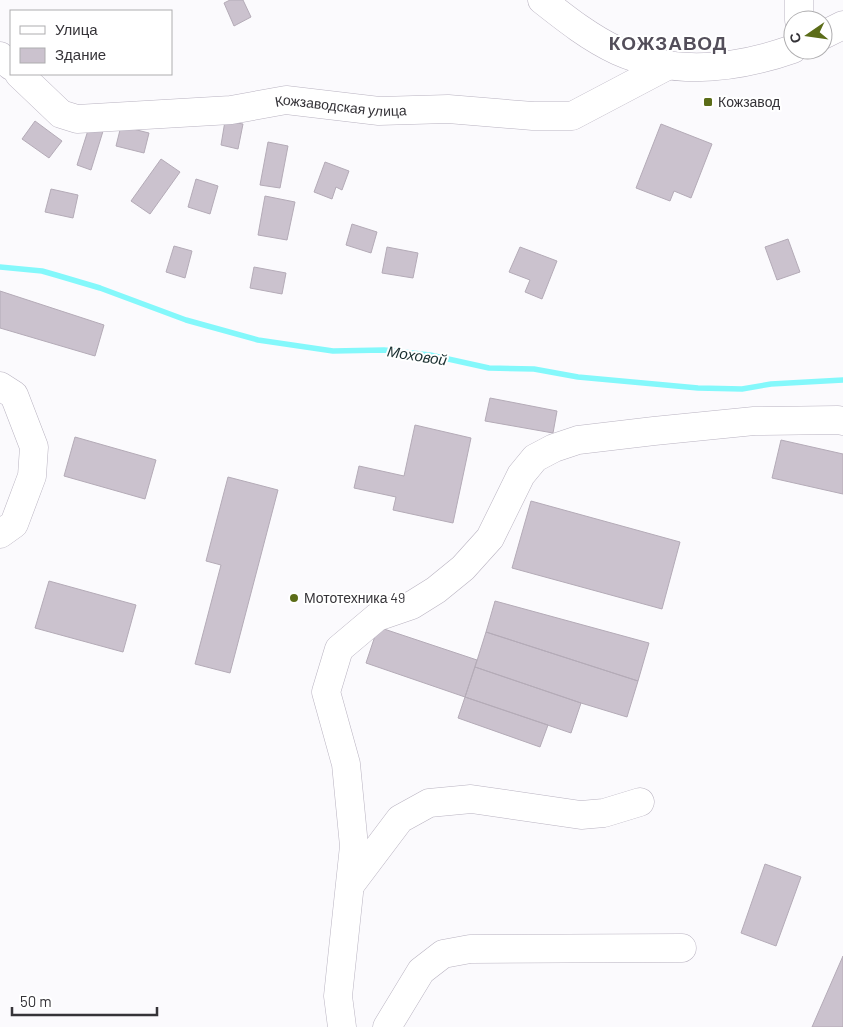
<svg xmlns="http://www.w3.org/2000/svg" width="843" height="1027" viewBox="0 0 843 1027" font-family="Barlow,sans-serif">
  <rect width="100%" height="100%" fill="#fbfafd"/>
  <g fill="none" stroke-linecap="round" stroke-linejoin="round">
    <path stroke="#84f8fb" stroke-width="5.5" d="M0,267l42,4 14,4 44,13 86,32 72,20 75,11 51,-1 46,5 59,13 45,1 44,8 120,11 44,1 29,-5 72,-4"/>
  </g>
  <path fill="#cbc2ce" stroke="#b4abb7" d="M230,0h13l8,17 -17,9 -10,-23z
    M35,121l27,20 -13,17 -27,-19z
    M225,121l18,3 -5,25 -17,-4z
    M90,124l14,4 -13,42 -14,-5z
    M661,124l51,20 -21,54 -17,-7 -4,10 -34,-13z
    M121,126l28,7 -5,20 -28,-7z
    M268,142l20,4 -8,42 -20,-3z
    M161,159l19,13 -30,42 -19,-13z
    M325,162l24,9 -7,19 -6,-3 -4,12 -18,-7z
    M196,179l22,7 -8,28 -22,-7z
    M51,189l27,6 -5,23 -28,-6z
    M265,196l30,6 -8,38 -29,-5z
    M352,224l25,8 -6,21 -25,-8z
    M788,239l12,33 -23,8 -12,-33z
    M174,246l18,5 -7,27 -19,-6z
    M387,247l31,6 -5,25 -31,-5z
    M520,247l37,14 -15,38 -17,-7 5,-12 -21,-8z
    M254,267l32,6 -4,21 -32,-6z
    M0,291l104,34 -9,31 -95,-28z
    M490,398l67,13 -4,22 -68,-12z
    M415,425l56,13 -18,85 -60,-13 3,-13 -42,-9 5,-22 45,10z
    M75,437l81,23 -11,39 -81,-23z
    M781,440l62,14v40l-71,-16z
    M228,477l50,13 -48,183 -35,-9 26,-99 -15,-4z
    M531,501l149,41 -18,67 -150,-41z
    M49,581l87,24 -13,47 -88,-24z
    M495,601l154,42 -11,38 -152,-49z
    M378,627l99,33 -12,37 -99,-34z
    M486,632l152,49 -11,36 -46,-14 -106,-36z
    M475,667l106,36 -10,30 -106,-36z
    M465,697l83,28 -8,22 -82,-29z
    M765,864l36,13 -25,69 -35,-13z
    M843,956v71h-31z"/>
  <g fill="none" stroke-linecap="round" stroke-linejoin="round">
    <defs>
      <g id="minor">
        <path d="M542,0c24,19 48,38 76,51 56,25 118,18 175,-2"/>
        <path d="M799,0v20"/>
        <path d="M823,35l20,-10"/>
        <path d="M0,56l11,10"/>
        <path id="s1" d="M19,74l42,40 16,5 154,-9 55,-10 93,11 69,-2 85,7h39l95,-50"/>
        <path d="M0,386l14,9 20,52 -2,29 -18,48 -14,10"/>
        <path d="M351,884l49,-65 29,-16 42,-4 110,16 23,-2 36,-11"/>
        <path d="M342,1027l-4,-31 16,-150 -8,-82 -20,-72 13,-43 38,-32 35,-12 24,-15 27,-22 27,-30 31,-63 14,-17 19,-10 24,-8 76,-9 100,-10 84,-1 5,1"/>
        <path d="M387,1027l34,-56 22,-17 27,-5 212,-1"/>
      </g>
    </defs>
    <use href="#minor" stroke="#b9b3c1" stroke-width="29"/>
    <use href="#minor" stroke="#fff" stroke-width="28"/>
  </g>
  <g fill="#5b6c18" stroke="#fff" stroke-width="2">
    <rect x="703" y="97" width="10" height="10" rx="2.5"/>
    <circle cx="294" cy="598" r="5"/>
  </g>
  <g text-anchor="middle" stroke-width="4" stroke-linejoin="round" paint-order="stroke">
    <g font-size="14" fill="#353338" stroke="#fff" text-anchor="start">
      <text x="718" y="107">Кожзавод</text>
      <text x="304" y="603">Мототехника 49</text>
    </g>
    <g font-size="14" fill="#353338" stroke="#fff">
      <text dy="5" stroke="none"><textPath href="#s1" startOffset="340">Кожзаводская улица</textPath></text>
    </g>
    <g font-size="15" font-style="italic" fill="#1a2f30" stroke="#fff">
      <text transform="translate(417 356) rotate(9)" y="5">Моховой</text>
    </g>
    <g font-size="19" font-weight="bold" letter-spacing="1" fill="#534e5a" stroke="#fff">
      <text x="668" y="50">КОЖЗАВОД</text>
    </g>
  </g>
  <rect x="10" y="10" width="162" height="65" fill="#ffffff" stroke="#aeadaf"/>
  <rect x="20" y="26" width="25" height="8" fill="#ffffff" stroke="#aeadaf"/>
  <text x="55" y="35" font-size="15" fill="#353338">Улица</text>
  <rect x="20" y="48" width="25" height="15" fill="#cbc2ce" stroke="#aeadaf"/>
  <text x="55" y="60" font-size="15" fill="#353338">Здание</text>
  <g transform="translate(808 35) rotate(257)"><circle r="24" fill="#ffffff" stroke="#aeadaf"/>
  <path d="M0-4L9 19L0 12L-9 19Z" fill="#5b6c18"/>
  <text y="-8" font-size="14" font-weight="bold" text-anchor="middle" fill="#353338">С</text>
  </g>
  <path d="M12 1007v8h145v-8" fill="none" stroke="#353338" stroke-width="2.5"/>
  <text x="20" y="1007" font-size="15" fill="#353338" stroke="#ffffff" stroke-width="4" paint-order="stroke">50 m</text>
</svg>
